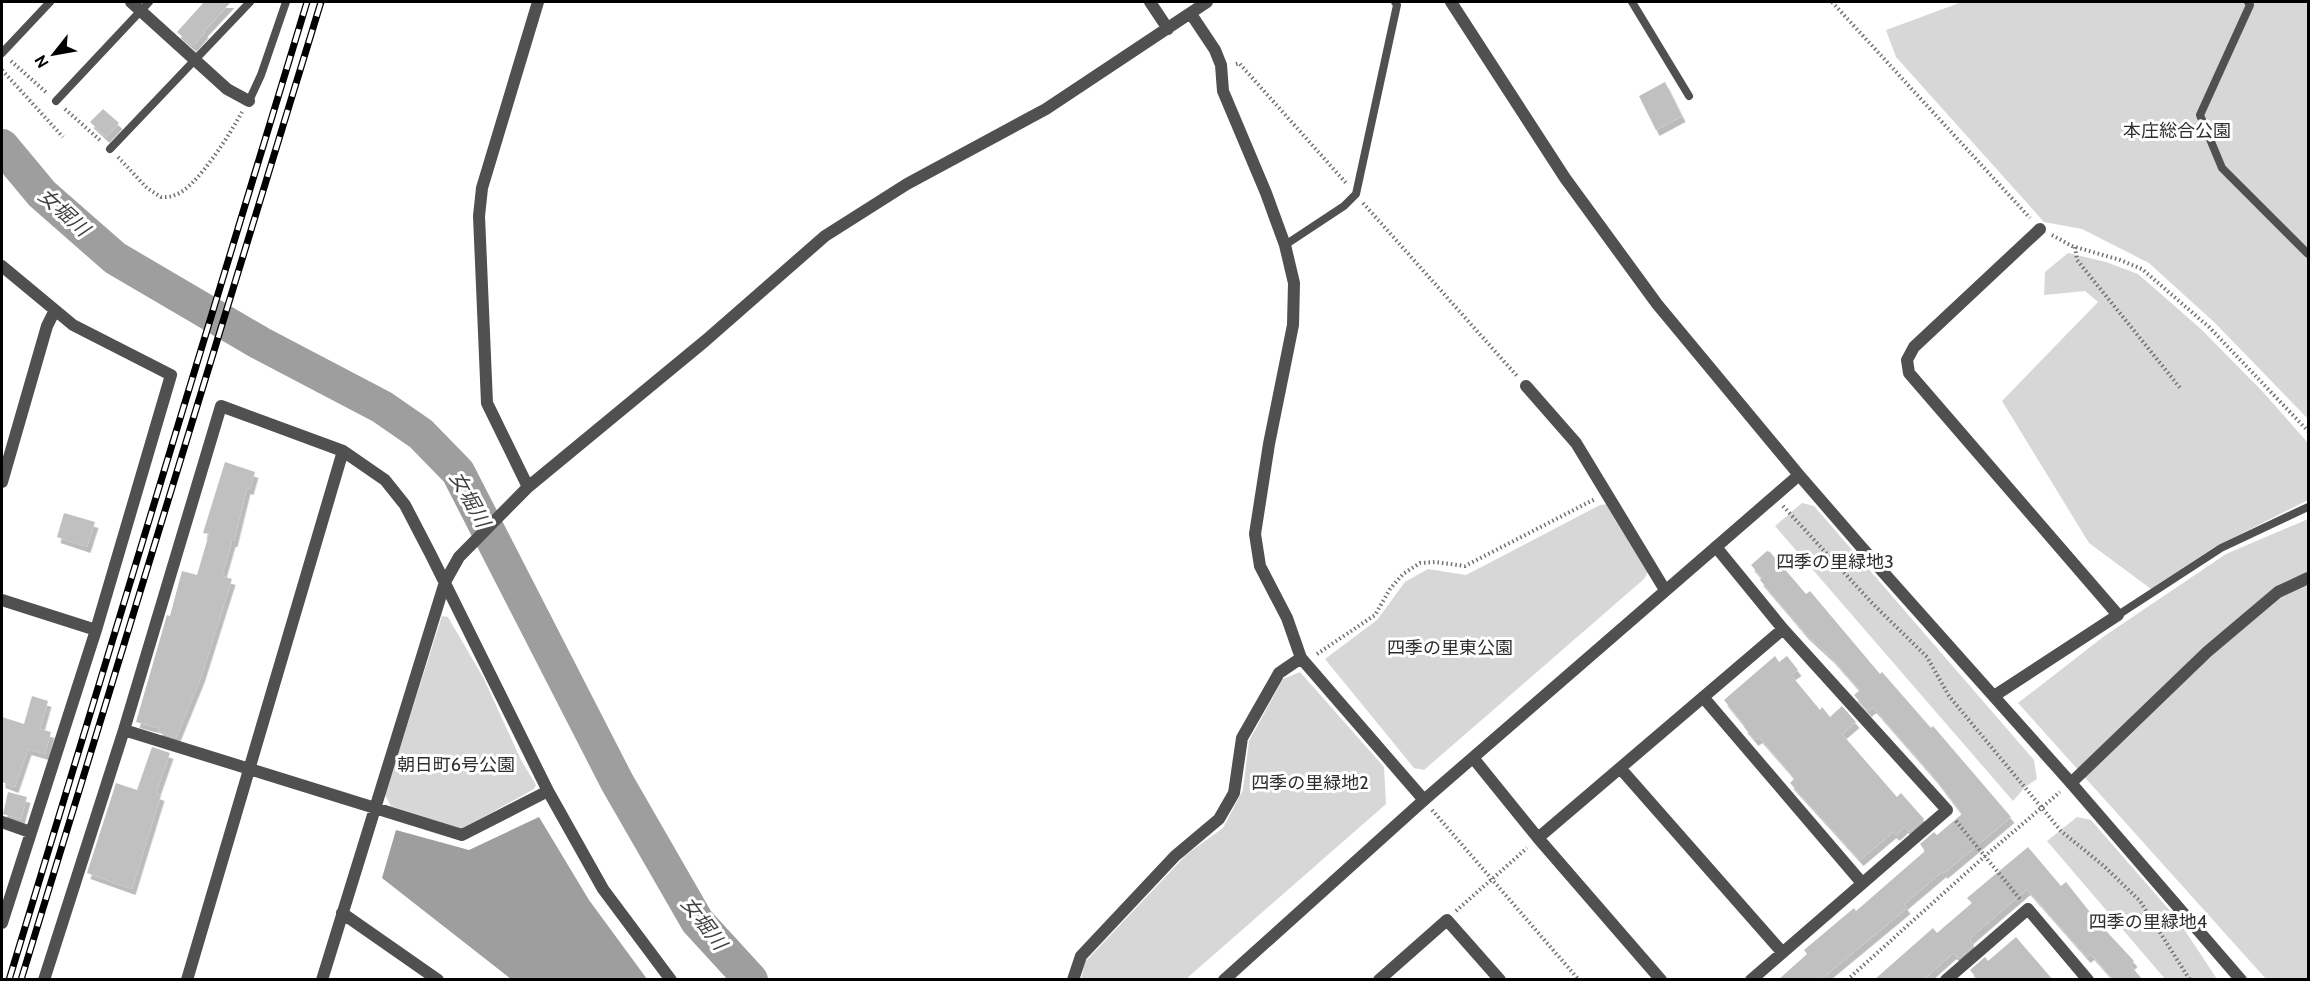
<svg xmlns="http://www.w3.org/2000/svg" width="2310" height="981" viewBox="0 0 2310 981" font-family="Cabin,'Noto Sans JP',sans-serif">
  <defs>
    <filter id="shadow"><feDropShadow dx="3.5" dy="6" stdDeviation="0" flood-color="#0004"/></filter>
  </defs>
  <rect width="100%" height="100%" fill="#fff"/>
  <path fill="#d7d7d7" d="M1962,2h346v417l-93,-96 -66,-60 -67,-34 -38,-7 -148,-165 -10,-27z
    M2068,253l38,9 32,12 63,55 62,63 45,51v57l-95,48 -62,41 -62,-46 -87,-142 96,-99 -13,-11 -41,4 1,-23z
    M1802,503l12,3 220,254 3,19 -12,8 -12,14 -238,-275z
    M1608,504l40,68 -4,7 -220,191 -10,-2 -89,-109 52,-39 28,-38 23,-13 38,6 134,-70z
    M2308,519v460h-42l-248,-276 85,-66 123,-83z
    M442,616l6,1 36,62 37,81 15,25 -2,4 -72,40 -71,-23 -6,-11z
    M1300,672l84,95 2,37 -200,175 -105,1 4,-18 102,-108 36,-26 20,-38 6,-49 34,-62z
    M2077,817l14,3 87,100 39,59h-52l-118,-138z"/>
  <path fill="#9e9e9e" d="M539,817l50,83 58,79h-136l-129,-101 14,-48 73,20z"/>
  <g fill="none" stroke-linecap="round" stroke-linejoin="round">
    <path stroke="#9e9e9e" stroke-width="34" d="M2,146l40,48 73,64 145,85 122,64 39,27 37,38 159,310 80,139 54,59"/>
  </g>
  <path fill="#c0c0c0" filter="url(#shadow)" d="M204,2h27l-27,29 1,1 -12,14 -16,-14z
    M1665,82l17,34 -26,14 -17,-34z
    M103,109l16,14 -13,14 -16,-15z
    M225,462l30,10 -5,17 -3,-1 -13,53h-2l-10,35 10,3 -31,98 -25,61 -18,-6 1,-4 -23,-6 31,-107 3,1 12,-45 15,4 12,-41 -6,-1z
    M64,513l31,9 -8,25 -30,-10z
    M1767,551l3,1 36,42 4,-3 70,83 2,-2 49,56 2,-2 78,91 -67,56 -1,-2 -39,33 3,4 -87,72h-42l29,-26 -3,-4 50,-42 2,3 69,-60 -5,-7 14,-12 3,3 25,-21 -28,-37 -61,-70 -5,4 -14,-16 6,-5 -29,-33 -26,-24 -45,-53 2,-2 -11,-13z
    M1775,656l4,6 8,-6 11,14 -7,5 29,35 2,-3 8,10 12,-11 14,16 -14,12 55,63 4,-4 23,26 -15,13 -4,-5 -9,8 -3,-3 -33,28 -70,-77 4,-4 -7,-10 -28,-32 -4,3 -11,-13 1,-1 -21,-26z
    M32,696l16,5 -8,28 11,3 -6,22 -17,-5 -13,38 -13,-5v-65l22,7z
    M152,747l18,6 -14,40 5,2 -29,94 -45,-16 29,-90 21,7z
    M8,792l19,5 -6,22 -18,-5z
    M2028,847l33,39 5,-4 31,39 37,40 -4,4 13,15h-29l-23,-26 -4,3 -60,-68 -58,50 5,6 -15,13 -6,-5 -30,27h-49l59,-52 4,5 35,-30 -5,-5z
    M2016,937l37,43h-75l-8,-10 15,-13 3,4z"/>
  <g fill="none" stroke-linecap="round" stroke-linejoin="round">
    <path stroke="#727272" stroke-width="4" stroke-dasharray="1.5 3" stroke-linecap="butt" d="M1832,2l198,216
      M11,61l37,33
      M1236,64l3,-1 107,120
      M2,70l61,67
      M65,109l37,33
      M118,157l29,31 14,9c5,0 10,0 14,-2 22,-7 56,-63 67,-83
      M1363,203l154,173
      M2052,235l20,11 48,14 22,9 67,58 99,104
      M2075,247l2,13 104,129
      M1783,506l89,97 55,54 22,39 112,135 44,36 35,34 50,79
      M1317,654l58,-39 15,-26 13,-15 17,-11 15,-1 30,4 130,-67
      M1432,810l147,170
      M1956,821l64,78
      M1456,911l71,-63
      M1847,980l138,-124 75,-64"/>
    <path stroke="#505050" stroke-width="8" d="M1632,2l57,94
      M2248,2l2,3 -50,110 22,53 86,86
      M2,53l48,-51
      M56,101l93,-99
      M249,101l12,-26 25,-73
      M110,149l140,-147
      M1285,245l59,-39 12,-12 41,-189 -2,-3
      M2118,615l103,-67 87,-41"/>
    <path stroke="#505050" stroke-width="12" d="M2071,783l136,-131 71,-60 30,-14"/>
    <path stroke="#505050" stroke-width="12" d="M131,2l96,87 22,12
      M1150,2l18,27
      M1191,14l24,36 6,15 2,26 43,102 19,52 9,38 -1,42 -24,119 -14,90 5,32 27,52 14,40 123,142
      M2,266l71,59 98,50 -75,255 -94,293
      M1526,386l50,57 89,147
      M2,482l45,-156 8,-16
      M528,487l-41,-84 -8,-187 3,-28 56,-186
      M1716,547l67,82 164,181 -196,170
      M2,600l94,30
      M1994,696l124,-81 -209,-242 -2,-13 7,-13 126,-118
      M1703,697l159,186
      M124,730l338,105 86,-44
      M1474,759l64,79 123,142
      M1620,768l162,184
      M2,822l28,10
      M1538,838l245,-209
      M342,913l96,67
      M44,980l80,-250 97,-324 122,45 42,29 20,25 26,50 117,236 55,98 68,91
      M187,980l156,-529
      M322,980l123,-398 14,-25 69,-70 177,-146 120,-105 82,-52 139,-75 161,-107
      M1073,980l8,-24 94,-100 44,-37 15,-26 8,-55 37,-65 22,-15
      M1379,980l68,-60 53,60
      M1946,980l82,-71 60,71"/>
    <path stroke="#505050" stroke-width="12" d="M1451,2l114,176 92,126 142,171 84,97 188,211 170,197
      M1224,980l200,-180 375,-325"/>
    <defs>
      <path id="rail" d="M9,980l298,-978
        M21,980l300,-978"/>
    </defs>
    <use href="#rail" stroke="#000" stroke-width="7"/>
    <use href="#rail" stroke="#fff" stroke-width="4.5" stroke-dasharray="14" stroke-linecap="butt"/>
  </g>
  <g text-anchor="middle" stroke-width="6" stroke-linejoin="round" paint-order="stroke">
    <g font-size="18" fill="#2e2e2e" stroke="#fff">
      <text x="2177" y="137">本庄総合公園</text>
      <text x="1835" y="568">四季の里緑地3</text>
      <text x="1450" y="654">四季の里東公園</text>
      <text x="456" y="771">朝日町6号公園</text>
      <text x="1310" y="789">四季の里緑地2</text>
      <text x="2148" y="928">四季の里緑地4</text>
    </g>
    <g font-size="20" font-style="italic" fill="#3f3f3f" stroke="#fff">
      <text transform="translate(64 212) rotate(42)" y="7">女堀川</text>
      <text transform="translate(470 499) rotate(61)" y="7">女堀川</text>
      <text transform="translate(704 923) rotate(53)" y="7">女堀川</text>
    </g>
  </g>
  <rect width="2310" height="981" fill="none" stroke="#000000" stroke-width="6"/>
  <g transform="translate(54 54) rotate(239)" stroke="#ffffff" stroke-width="4.5" paint-order="stroke">
  <path d="M0-4.5L10 22L0 15L-10 22Z" fill="#000000"/>
  <text y="-9" font-size="16" font-weight="bold" text-anchor="middle" fill="#000000">N</text>
  </g>
</svg>
